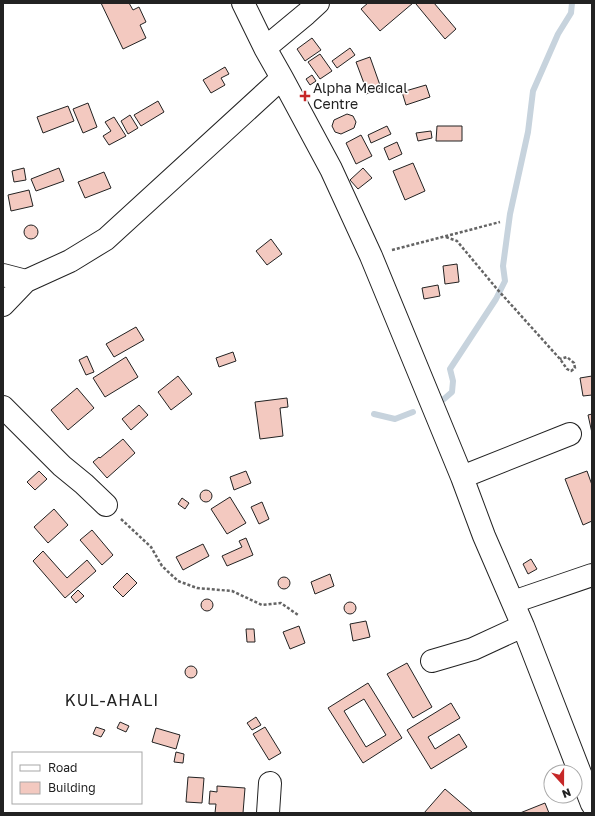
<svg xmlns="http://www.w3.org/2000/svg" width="595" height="816" viewBox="0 0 595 816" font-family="'Golos Text',sans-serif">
  <rect width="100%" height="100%" fill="#fff"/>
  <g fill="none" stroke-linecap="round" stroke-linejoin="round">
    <path stroke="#c7d3dd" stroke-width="6" d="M444,399l8,-7 1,-11 -3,-12 46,-70 9,-18 -2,-15 7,-52 18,-82 5,-41 25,-57 13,-21 1,-10
      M374,414l21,5 18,-7"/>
  </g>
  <path fill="#f3c9c0" stroke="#222" fill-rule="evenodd" d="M101,3h28l4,7 6,-3 7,15 -6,3 6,13 -23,11z
    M368,3h45l-33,28 -19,-22z
    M417,3h17l22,26 -11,10 -29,-35z
    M312,38l9,12 -16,11 -8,-12z
    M350,48l5,7 -18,13 -5,-7z
    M320,54l12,17 -12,8 -12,-17z
    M370,57l11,31 -15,6 -3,-7 2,-1 -9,-24z
    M225,67l4,7 -8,4 4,7 -14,8 -8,-13z
    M312,75l4,6 -6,4 -4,-6z
    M426,85l4,12 -24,8 -4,-13z
    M158,101l6,11 -23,14 -7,-11z
    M88,103l9,24 -14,6 -10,-24z
    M68,106l6,15 -31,12 -6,-16z
    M347,114l6,2 3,6 -2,6 -13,6 -6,-2 -3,-6 2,-6z
    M130,115l8,13 -10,6 -7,-13z
    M114,117l12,19 -17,9 -6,-9 8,-5 -6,-9z
    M387,126l4,8 -20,9 -3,-8z
    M437,126h25v15h-26z
    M431,131l1,7 -14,3 -2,-8z
    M361,135l11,21 -16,8 -10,-21z
    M397,142l5,12 -13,6 -5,-12z
    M413,163l12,28 -20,9 -12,-29z
    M24,168l2,12 -12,2 -2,-11z
    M59,168l5,13 -28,10 -5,-12z
    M363,168l9,10 -14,11 -8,-9z
    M104,172l7,16 -26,10 -7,-16z
    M29,190l4,16 -22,5 -3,-16z
    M24 232a7 7 0 1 1 14 0a7 7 0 1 1-14 0Z
    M271,239l11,15 -15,11 -11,-14z
    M457,264l2,18 -14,2 -2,-18z
    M438,285l2,11 -16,3 -2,-11z
    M136,327l8,13 -30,17 -8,-13z
    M233,352l3,9 -17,6 -3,-9z
    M87,356l7,16 -8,3 -7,-15z
    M126,357l12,20 -33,20 -12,-19z
    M178,376l14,18 -21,16 -13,-18z
    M592,376v19l-9,1 -3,-18z
    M77,388l17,20 -26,22 -17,-20z
    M287,398l1,9 -8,1 3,28 -23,3 -5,-37z
    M139,405l9,10 -17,15 -9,-11z
    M592,414v19l-4,-18z
    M123,439l12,14 -28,25 -14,-16 6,-5 1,1z
    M39,471l8,8 -12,11 -8,-8z
    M246,471l5,12 -17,7 -4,-13z
    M587,471l5,14v36l-9,4 -18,-46z
    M200 496a6 6 0 1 1 12 0a6 6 0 1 1-12 0Z
    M230,497l16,26 -19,11 -16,-25z
    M182,498l7,5 -4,6 -7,-5z
    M262,502l7,17 -10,5 -8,-17z
    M54,509l14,16 -20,18 -14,-16z
    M92,530l21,25 -11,10 -22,-25z
    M246,538l7,17 -26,11 -5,-10 20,-9 -3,-6z
    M203,544l6,12 -26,14 -7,-13z
    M43,551l24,27 20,-18 9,11 -31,27 -32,-37z
    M531,559l6,10 -9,5 -5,-10z
    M127,573l10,10 -14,14 -10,-10z
    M330,574l4,12 -19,8 -4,-12z
    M278 583a6 6 0 1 1 12 0a6 6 0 1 1-12 0Z
    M78,590l6,6 -8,7 -5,-6z
    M201 605a6 6 0 1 1 12 0a6 6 0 1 1-12 0Z
    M344 608a6 6 0 1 1 12 0a6 6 0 1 1-12 0Z
    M366,621l4,16 -17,4 -3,-17z
    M299,626l6,17 -15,6 -7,-17z
    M246,629h8l1,13h-8z
    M407,663l25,44 -19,11 -26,-44z
    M185 672a6 6 0 1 1 12 0a6 6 0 1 1-12 0Z
    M368,683l34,55 -39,25 -35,-55zM364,699l22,36 -20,12 -22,-36z
    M451,703l9,15 -32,19 7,12 24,-15 8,13 -36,22 -24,-39z
    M256,717l5,8 -9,5 -5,-7z
    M120,722l9,4 -3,6 -9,-4z
    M96,727l9,3 -4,7 -8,-3z
    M265,727l16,26 -12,7 -16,-26z
    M156,728l24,7 -4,14 -24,-7z
    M176,752l8,2 -1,9 -9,-1z
    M188,777l16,1 -2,25 -16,-1z
    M217,786l28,2 -2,25h-28l1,-9h-7l1,-13 7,1z
    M445,789l28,24h-49z
    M545,803l4,10h-29z"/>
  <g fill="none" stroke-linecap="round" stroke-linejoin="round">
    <defs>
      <path id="minor" d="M243,3l22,45 17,30 49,91 40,87 91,221 22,59 39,90 69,178
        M265,48l41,-34 12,-11
        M3,275l23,6 44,-20 36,-22 176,-161
        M3,305l23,-24
        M3,407l59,59 22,18 22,21
        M462,477l108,-43
        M513,602l79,-27
        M432,661l41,-12 50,-23
        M268,813l2,-30"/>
    </defs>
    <use href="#minor" stroke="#222" stroke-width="24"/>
    <path stroke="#646464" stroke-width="2.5" stroke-dasharray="3 2" stroke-linecap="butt" d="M446,237l11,4 40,48 63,70 7,10 4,2 4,-3 -1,-5 -7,-6 -7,2
      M392,250l108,-28
      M121,519l30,28 11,19 16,15 19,7 35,3 30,14 19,-2 17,12"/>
    <use href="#minor" stroke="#fff" stroke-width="22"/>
  </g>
  <path fill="#c62828" stroke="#fff" stroke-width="1.5" d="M303 90h4v4h4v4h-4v4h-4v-4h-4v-4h4z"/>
  <g text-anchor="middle" stroke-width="3" stroke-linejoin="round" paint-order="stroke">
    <g font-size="14" fill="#222" stroke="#fff" text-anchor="start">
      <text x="313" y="93">Alpha Medical<tspan x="313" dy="16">Centre</tspan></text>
    </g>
    <g font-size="16" letter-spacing="1" fill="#222" stroke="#fff">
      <text x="112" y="706">KUL-AHALI</text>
    </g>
  </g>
  <rect width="595" height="816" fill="none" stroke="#222222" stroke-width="8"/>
  <rect x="12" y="752" width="130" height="52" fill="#ffffff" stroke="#a7a7a7"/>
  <rect x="20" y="765" width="20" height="6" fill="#ffffff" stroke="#a7a7a7"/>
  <text x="48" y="772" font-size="12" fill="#222222">Road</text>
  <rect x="20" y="782" width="20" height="12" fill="#f3c9c0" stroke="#a7a7a7"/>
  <text x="48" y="792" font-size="12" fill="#222222">Building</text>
  <g transform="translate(563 784) rotate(159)"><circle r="19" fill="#ffffff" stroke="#a7a7a7"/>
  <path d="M0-3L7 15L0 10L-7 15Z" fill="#c62828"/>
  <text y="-6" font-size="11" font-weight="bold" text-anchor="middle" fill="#222222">N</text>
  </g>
</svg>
